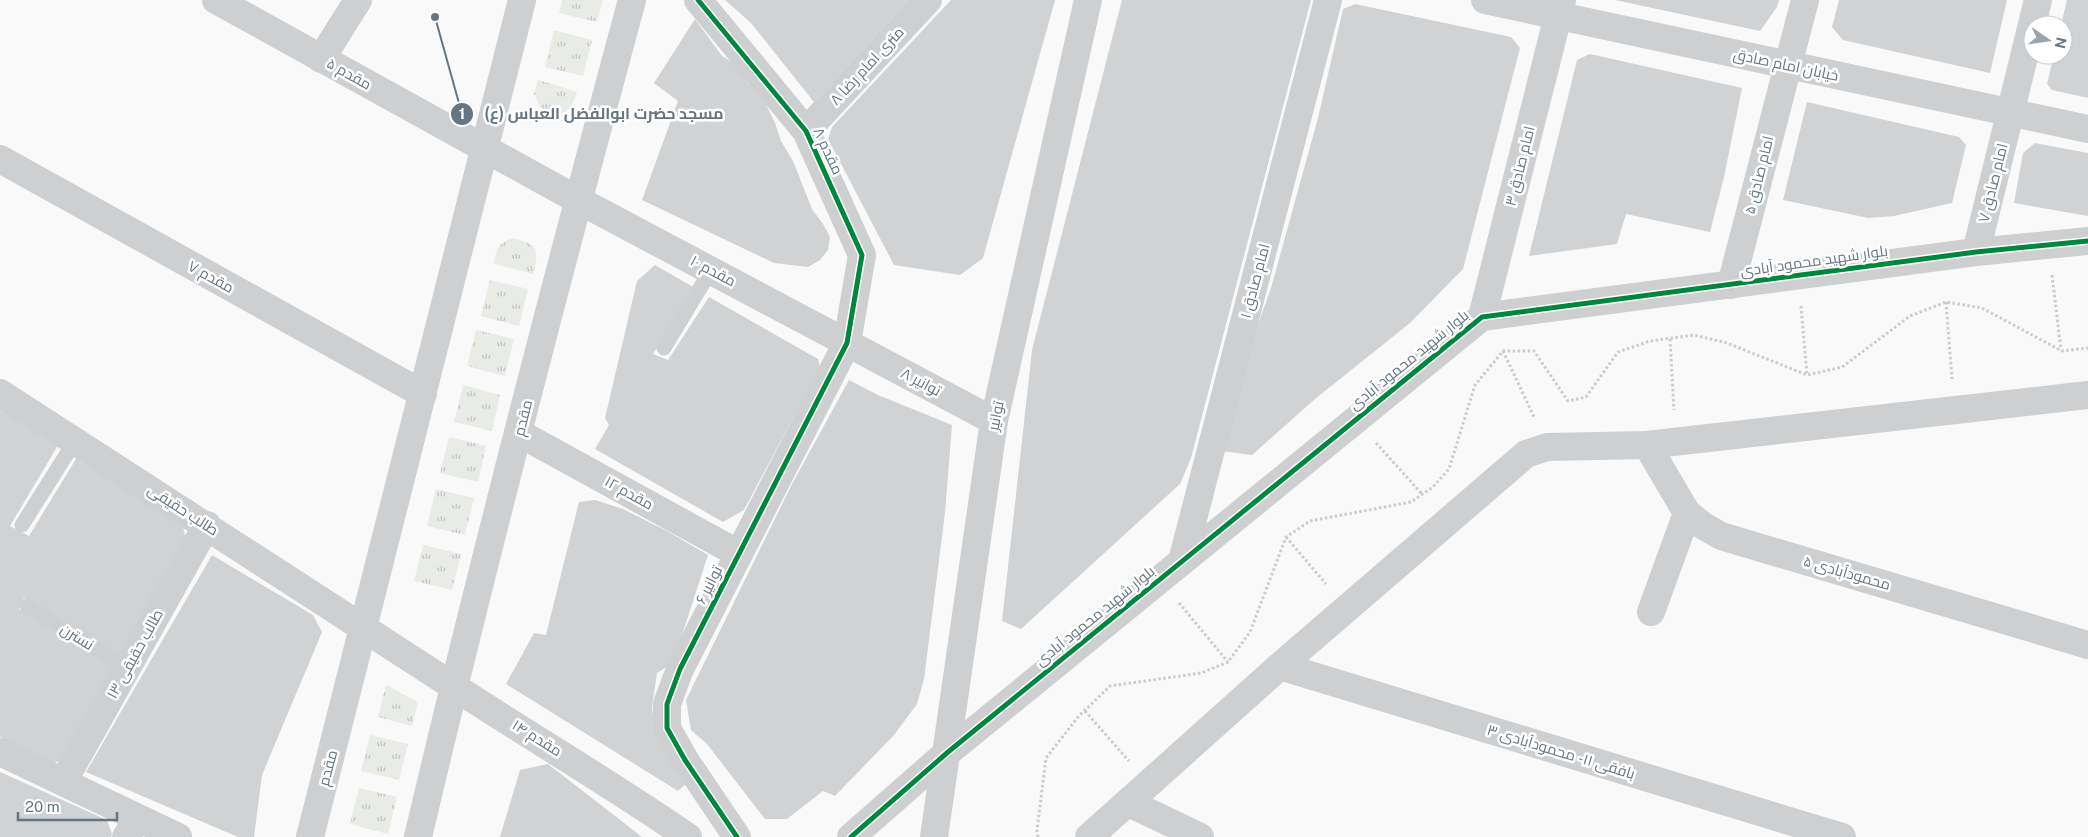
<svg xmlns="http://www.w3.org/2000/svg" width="2088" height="837" viewBox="0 0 2088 837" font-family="'Public Sans',Cairo,sans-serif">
  <defs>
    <pattern id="grass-tufts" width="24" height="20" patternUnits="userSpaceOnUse" patternTransform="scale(1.25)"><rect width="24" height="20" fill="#e8ebe6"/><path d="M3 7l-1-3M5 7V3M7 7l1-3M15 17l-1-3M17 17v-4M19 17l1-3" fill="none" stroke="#c0c3c0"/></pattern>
  </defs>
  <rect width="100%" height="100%" fill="#f9f9f9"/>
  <path fill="url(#grass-tufts)" d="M562,0h41l-6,22 -38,-9z
    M554,30l38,10 -9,36 -38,-9z
    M538,80l39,12c-4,17 -16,28 -34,21l-9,-19z
    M512,238c25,6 28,11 21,36l-39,-10c2,-14 4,-21 18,-26z
    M490,280l38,9 -9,37 -38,-10z
    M476,330l38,9 -9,37 -38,-10z
    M463,385l37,10 -8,36 -38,-9z
    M449,437l37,9 -8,36 -38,-9z
    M436,489l38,9 -9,37 -38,-9z
    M423,545l38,9 -9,36 -38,-9z
    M386,685l32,17 -6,24 -34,-9z
    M370,735l38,9 -9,36 -38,-9z
    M359,788l38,9 -9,37 -38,-10z"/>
  <path fill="#d0d2d3" d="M725,0h184l-95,102 -63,-79z
    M951,0h104l-72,258 -23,17 -66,-10 -66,-126 4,-12z
    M1122,0h189l-120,458 -11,26 -159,145 -19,-8 30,-271z
    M1615,0h164l-2,7 -17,24z
    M1839,0h168l-17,73 -147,-33 -11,-13z
    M2067,0h21v98l-36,-8 -5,-6 7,-29h9v-30h-2z
    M1355,4l156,33 9,11 -57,221 -53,54 -95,76 -63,56 -30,-4 26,-99 23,-64 47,-170 25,-109z
    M695,19l27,37 25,15v11l16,16 12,25 6,18 12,20 19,48 11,15 7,13 -2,13 -8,10 -12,7 -34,-4 -132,-63 36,-99 -24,-18z
    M1590,54l152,34 -18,89 -14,55 -84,-18 -9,30 -88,12 48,-196z
    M1807,102l152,35 7,8 -14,58 -58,13 -26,2 -85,-18z
    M2035,143l53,10v63l-74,-13 9,-50z
    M655,265l38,22 -40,67 15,6 41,-63 109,62 2,8 -76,143 -21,12 -128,-73 14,-24 -4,-7 32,-137z
    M849,380l29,15 74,30 -7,88 -21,166 -7,25 -23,31 -59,61 -12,-5 -36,28h-22l-58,-75 -16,-14 -5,-30 106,-216z
    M0,410l60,32 -50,84 19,10 47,-77 106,63 4,18 -63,119 -99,-61 -5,11 96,59 -46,90 -15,5 -54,-26z
    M595,500l28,9 44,22 41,24 -35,108 -16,10 -5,34 3,26 34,48 -11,10 -172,-107 28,-51 12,2 33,-133z
    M212,555l101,60 9,17 -60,143 -8,62h-16l-152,-65z
    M548,764l71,55 23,18h-142l20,-67z
    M0,772l107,48 5,14 -1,3h-111z"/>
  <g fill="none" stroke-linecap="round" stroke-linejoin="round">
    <path stroke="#cbcccd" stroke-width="3" stroke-dasharray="2.5 2.5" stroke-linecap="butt" d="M2052,275l9,75
      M1946,302l6,77
      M1801,306l6,69
      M1670,339l4,71
      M1503,351l32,68
      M1376,443l47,52
      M1286,537l40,47
      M1179,603l49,59
      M1085,711l44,50
      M1038,837l-1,-7 9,-72 32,-41 32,-31 91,-13 27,-11 22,-30 36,-95 24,-16 101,-19 22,-15 16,-18 26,-84 28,-34h31l34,50 18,-4 32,-45 32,-11 44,-6 33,8 80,32 35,-8 68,-51 36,-14 36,6 80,43 26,-3"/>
    <path stroke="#cecfd0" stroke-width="15" d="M664,348l47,-78
      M22,525l53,-84
      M27,606l100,62"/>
    <path stroke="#cecfd0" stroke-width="28" d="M216,0l362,200 416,221
      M698,0l108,131 56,124 -15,88 -167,326 -13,35v24l18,32 52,77
      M1485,0l603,129
      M321,59l37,-59
      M806,131l122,-131
      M0,159l423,235
      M1976,252l62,-252
      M1731,285l74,-285
      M1482,317l80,-317
      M0,393c151,97 302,195 453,293 78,51 158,98 235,151
      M519,433l220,121
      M1647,445l40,68 15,12 19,11 367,109
      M1182,561l146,-561
      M1651,612l36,-99
      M1280,666l562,171
      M0,752l178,85
      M63,782l144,-257
      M1129,803l71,34
      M126,837l12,-19
      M310,837c73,-278 139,-559 212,-837
      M418,837c66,-280 139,-559 214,-837
      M851,837l97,-85"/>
    <path stroke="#cecfd0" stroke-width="28" d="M948,752l534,-435 494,-65 112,-11
      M934,837l60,-416 94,-421
      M1089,837l191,-171 246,-212 21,-7 100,-2 441,-50"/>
    <defs>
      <path id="cycleway" d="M698,0l108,131 56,124 -15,88 -167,326 -13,35v24l18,32 52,77
        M851,837l97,-85 534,-435 494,-65 112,-11"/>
    </defs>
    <use href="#cycleway" stroke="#fff" stroke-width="8"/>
    <use href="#cycleway" stroke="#00873e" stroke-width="5"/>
  </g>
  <g text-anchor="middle" stroke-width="5" stroke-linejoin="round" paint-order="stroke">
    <g font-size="15" fill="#657683" stroke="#fff">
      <text transform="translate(1786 65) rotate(12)" y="5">خیابان امام صادق</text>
      <text transform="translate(867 66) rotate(-47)" y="5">۸ متری امام رضا</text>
      <text transform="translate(349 74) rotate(29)" y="5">مقدم ۵</text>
      <text transform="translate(828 151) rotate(65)" y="5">مقدم ۸</text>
      <text transform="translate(1520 166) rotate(-76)" y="5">امام صادق ۳</text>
      <text transform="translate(1759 175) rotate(-76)" y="5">امام صادق ۵</text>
      <text transform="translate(1993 183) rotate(-76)" y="5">امام صادق ۷</text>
      <text transform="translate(1814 261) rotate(-8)" y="5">بلوار شهید محمود آبادی</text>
      <text transform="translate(713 271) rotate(28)" y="5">مقدم ۱۰</text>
      <text transform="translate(211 277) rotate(29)" y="5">مقدم ۷</text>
      <text transform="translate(1255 281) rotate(-75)" y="5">امام صادق ۱</text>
      <text transform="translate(1409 360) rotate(-39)" y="5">بلوار شهید محمود آبادی</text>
      <text transform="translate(921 382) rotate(28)" y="5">توانیر ۸</text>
      <text transform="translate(996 416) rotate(-79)" y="5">توانیر</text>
      <text transform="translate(523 418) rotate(-76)" y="5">مقدم</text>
      <text transform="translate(629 493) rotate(29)" y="5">مقدم ۱۲</text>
      <text transform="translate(183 510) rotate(33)" y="5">طالب حقیقی</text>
      <text transform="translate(1847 573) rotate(16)" y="5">محمودآبادی ۵</text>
      <text transform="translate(709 585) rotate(-63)" y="5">توانیر ۶</text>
      <text transform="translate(1095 616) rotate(-39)" y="5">بلوار شهید محمود آبادی</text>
      <text transform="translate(77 637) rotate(32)" y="5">نسترن</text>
      <text transform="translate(135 654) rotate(-61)" y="5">طالب حقیقی ۱۳</text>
      <text transform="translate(537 738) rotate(32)" y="5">مقدم ۱۴</text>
      <text transform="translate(1561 752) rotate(17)" y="5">بافقی ۱۱ - محمودآبادی ۳</text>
      <text transform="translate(328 768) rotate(-75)" y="5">مقدم</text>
    </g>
  </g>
  <path fill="none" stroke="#657683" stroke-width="2" d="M435 17L462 114"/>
  <g fill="#657683" stroke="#fff" stroke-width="2">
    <circle cx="435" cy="17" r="5"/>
    <circle cx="462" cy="114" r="12"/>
  </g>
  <g font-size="15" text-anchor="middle" font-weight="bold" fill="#fff">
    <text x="462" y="119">1</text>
  </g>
  <g font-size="16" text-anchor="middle" font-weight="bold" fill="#657683" stroke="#fff" stroke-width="5" stroke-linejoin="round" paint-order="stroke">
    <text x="604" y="119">مسجد حضرت ابوالفضل العباس (ع)</text>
  </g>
  <g transform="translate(2048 40) rotate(103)"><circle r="24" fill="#ffffff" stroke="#c1c8cd"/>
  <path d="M0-4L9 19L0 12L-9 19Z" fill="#99a4ac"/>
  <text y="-8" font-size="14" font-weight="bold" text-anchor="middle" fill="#657683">N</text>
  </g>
  <path d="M18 812v8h99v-8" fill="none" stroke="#657683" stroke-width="2.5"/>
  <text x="25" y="812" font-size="15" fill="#657683" stroke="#ffffff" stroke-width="4" paint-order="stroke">20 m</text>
</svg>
